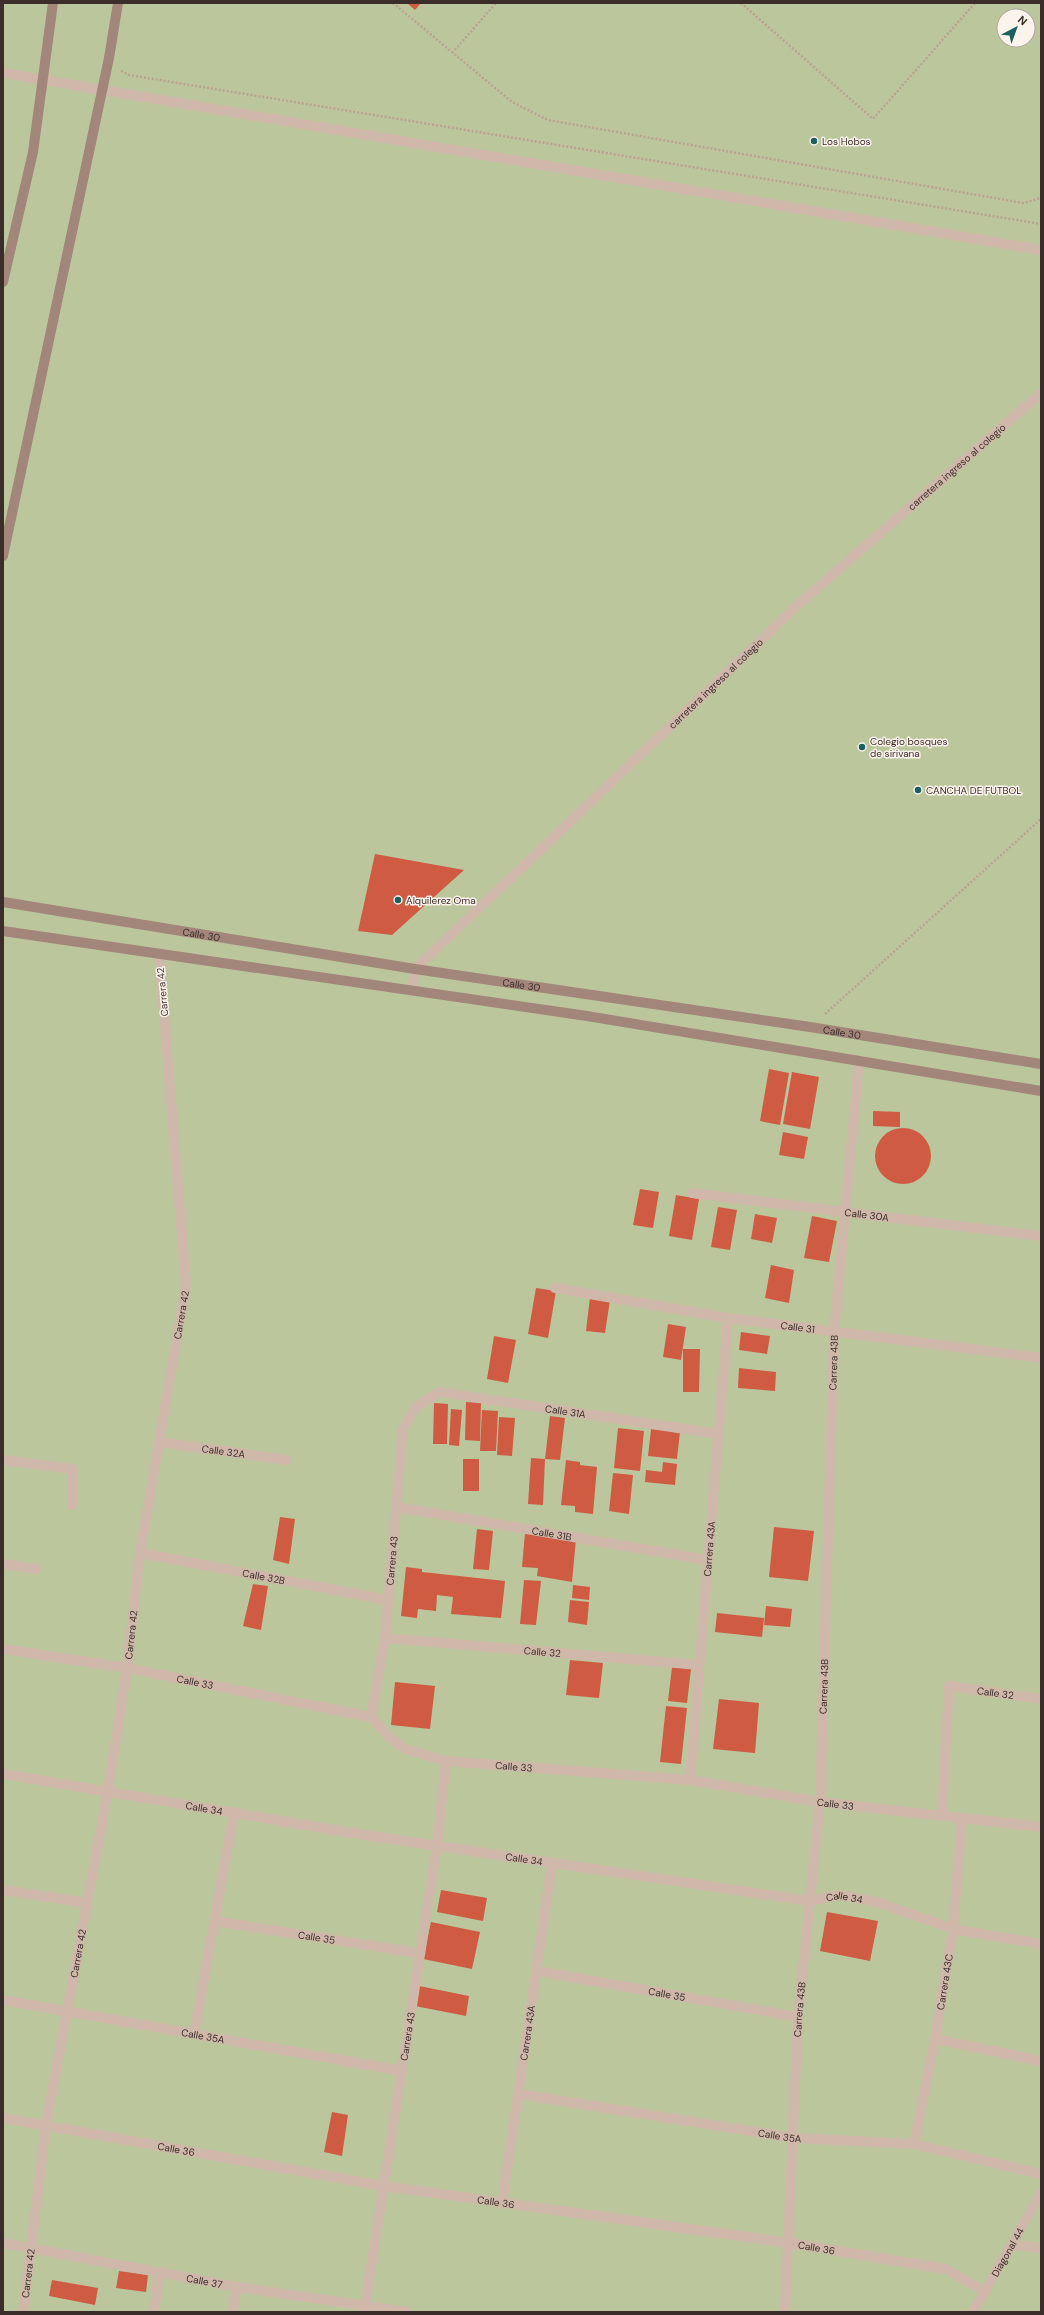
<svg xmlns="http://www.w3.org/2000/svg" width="1044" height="2315" viewBox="0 0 1044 2315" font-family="'DM Sans',sans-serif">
  <rect width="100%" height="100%" fill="#f5e9df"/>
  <path fill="#bbc69d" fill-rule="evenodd" d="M3,3h1038v2309h-1038zM1004,16h24v24h-24z"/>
  <path fill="#cf5b43" d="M407,3h14l-6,7z
    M375,854l89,16 -72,65 -34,-4z
    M769,1069l20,4 -9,52 -20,-4z
    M792,1072l27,5 -9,52 -27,-5z
    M873,1111l27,1v15l-27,-1z
    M875 1156a28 28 0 1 1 56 0a28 28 0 1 1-56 0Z
    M783,1132l25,5 -4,22 -25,-4z
    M640,1189l19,3 -6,36 -20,-3z
    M676,1195l23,4 -7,41 -23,-4z
    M718,1207l19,3 -7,40 -19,-3z
    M755,1214l22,4 -5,25 -21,-4z
    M812,1216l25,5 -8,41 -25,-4z
    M771,1265l23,5 -5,33 -24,-5z
    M536,1288l20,3 -8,47 -20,-4z
    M590,1297l20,3 -5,33 -19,-2z
    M668,1324l18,3 -5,33 -18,-3z
    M741,1332l29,4 -3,18 -28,-4z
    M494,1336l22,4 -8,43 -21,-4z
    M683,1349h17l-1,43h-16z
    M739,1368l37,4 -1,19 -37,-3z
    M466,1402l15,1 -1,38 -15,-1z
    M434,1403l14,1 -1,40h-14z
    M451,1409l11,1 -3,36 -10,-1z
    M482,1410l16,1 -2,40h-16z
    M550,1416l15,2 -5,42 -15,-1z
    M499,1417l16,1 -3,38 -15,-1z
    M618,1428l26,3 -4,40 -26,-3z
    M651,1429l29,3 -3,27 -29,-3z
    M531,1458l14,1 -2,46 -15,-1z
    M463,1459h16v32h-16z
    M566,1460l14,2v3l17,2 -4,47 -18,-2v-6l-14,-1z
    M663,1462l14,2 -2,21 -30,-3 1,-12 16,2z
    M613,1473l20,2 -4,39 -20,-3z
    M280,1517l15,2 -6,45 -16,-4z
    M774,1527l40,4 -6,50 -39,-4z
    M477,1529l16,2 -4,39 -16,-1z
    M525,1533l51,6 -4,43 -35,-6 1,-8 -16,-1z
    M406,1567l16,2v3l83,9 -4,37 -50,-4 2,-17 -16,-2 -1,16 -18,-2 -1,9 -16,-2z
    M524,1580l17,1 -5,44 -16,-1z
    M253,1584l15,2 -7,44 -18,-4z
    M573,1585l17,2 -1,13 -17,-2z
    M570,1600l19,2 -2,23 -19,-3z
    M766,1606l26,3 -2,18 -26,-2z
    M717,1613l47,5 -2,19 -47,-5z
    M570,1660l33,3 -4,35 -33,-3z
    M672,1667l19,2 -4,34 -19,-2z
    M395,1682l40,4 -5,43 -39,-4z
    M719,1699l40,4 -4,50 -42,-4z
    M666,1706l21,2 -6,56 -21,-2z
    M441,1890l46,8 -4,23 -46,-9z
    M827,1912l51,9 -8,40 -50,-10z
    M431,1922l49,10 -8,37 -49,-10z
    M419,1986l50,10 -3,20 -51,-10z
    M332,2112l16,3 -6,41 -18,-4z
    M119,2271l29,4 -2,17 -30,-4z
    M52,2280l46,8 -3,17 -46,-9z"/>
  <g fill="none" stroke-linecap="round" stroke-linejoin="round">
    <path stroke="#bba293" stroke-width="2.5" stroke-dasharray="2 2" stroke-linecap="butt" d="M393,3l119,99 36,18 475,83 18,-5
      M741,3l132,116 102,-116
      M452,53l44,-50
      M121,71l8,4 912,149
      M825,1014l216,-195"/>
    <g stroke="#cfb8a9" stroke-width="10">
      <path d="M3,73l1038,177"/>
      <path id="s1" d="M412,991l3,-22 386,-367 240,-209"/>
      <path id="s2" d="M692,1193l349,43"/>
      <path id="s3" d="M555,1288l173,30 313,40"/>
      <path id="s4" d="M159,1442l128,18"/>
      <path d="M3,1460l70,9 -1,36"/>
      <path id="s5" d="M396,1507l312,53"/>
      <path id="s6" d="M140,1553l248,47"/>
      <path d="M3,1564l33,5"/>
      <path id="s7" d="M385,1638l314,27"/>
      <path id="s8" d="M3,1649l124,19 244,49 18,20 16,12 41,12 244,19 130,22 221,25"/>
      <path id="s9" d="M371,1717l14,-79 18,-210 13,-21 23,-15 279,42"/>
      <path id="s10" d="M3,1774l355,60 451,67 30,-6 38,7 76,27 88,15"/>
      <path id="s11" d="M690,1780l38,-462"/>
      <path id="s12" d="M942,1815l7,-129 92,13"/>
      <path d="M3,1890l84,13"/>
      <path id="s13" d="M214,1921l204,32"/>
      <path id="s14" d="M537,1971l261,46"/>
      <path id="s15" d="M3,2000l399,71"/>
      <path d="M194,2034l40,-222"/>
      <path d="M935,2039l106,22"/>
      <path id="s16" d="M519,2094l275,44 120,6 127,30"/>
      <path id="s17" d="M3,2118l381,68 406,57 156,26 40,23"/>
      <path id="s18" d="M914,2144l21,-105 18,-110 9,-111"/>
      <path id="s19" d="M502,2204l50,-341"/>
      <path id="s20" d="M3,2243l234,44 170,25"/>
      <path d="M1012,2245l29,3"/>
      <path id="s21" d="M23,2312l23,-187 62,-335 19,-122 13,-115 46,-268 -27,-332"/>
      <path d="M154,2312l6,-40"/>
      <path d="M233,2312l4,-25"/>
      <path id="s22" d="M364,2312l73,-466 9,-85"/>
      <path id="s23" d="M785,2312l13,-295 22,-215 14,-469 25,-272"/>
      <path id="s24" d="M973,2312l68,-119"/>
    </g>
    <g stroke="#a3867a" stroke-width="10">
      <path d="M3,282l30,-130 20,-149"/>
      <path d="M3,556l106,-498 9,-55"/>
      <path id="s25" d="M3,902l412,67 395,58 231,37"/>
      <path d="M3,931l584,85 454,75"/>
    </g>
  </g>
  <g fill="#1b6161" stroke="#fcf4ec" stroke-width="1.5">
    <circle cx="814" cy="141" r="4"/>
    <circle cx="862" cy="747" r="4"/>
    <circle cx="918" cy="790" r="4"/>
    <circle cx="398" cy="900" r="4"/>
  </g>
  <g text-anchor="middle" stroke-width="3" stroke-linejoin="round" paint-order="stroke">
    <g font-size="10" fill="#3b2e2a" stroke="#fcf4ec" text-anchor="start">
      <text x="822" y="145">Los Hobos</text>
      <text x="870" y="745">Colegio bosques<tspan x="870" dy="12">de sirivana</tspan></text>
      <text x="926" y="794">CANCHA DE FUTBOL</text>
      <text x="406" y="904">Alquilerez Oma</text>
    </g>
    <g font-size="10" fill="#3b2e2a" stroke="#fcf4ec">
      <text dy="4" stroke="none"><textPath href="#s1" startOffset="761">carretera ingreso al colegio</textPath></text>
      <text dy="4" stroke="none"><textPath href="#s1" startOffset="437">carretera ingreso al colegio</textPath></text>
      <text dy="4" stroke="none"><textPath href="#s25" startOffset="201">Calle 30</textPath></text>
      <text dy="4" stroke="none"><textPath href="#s25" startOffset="525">Calle 30</textPath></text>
      <text transform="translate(162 992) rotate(-95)" y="4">Carrera 42</text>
      <text dy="4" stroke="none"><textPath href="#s25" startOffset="849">Calle 30</textPath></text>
      <text dy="4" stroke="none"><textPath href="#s2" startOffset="176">Calle 30A</textPath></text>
      <text dy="4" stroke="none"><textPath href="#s21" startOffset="1010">Carrera 42</textPath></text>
      <text dy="4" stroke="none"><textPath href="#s3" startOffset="246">Calle 31</textPath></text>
      <text dy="4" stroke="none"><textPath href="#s23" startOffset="951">Carrera 43B</textPath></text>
      <text dy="4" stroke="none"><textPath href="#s9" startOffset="471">Calle 31A</textPath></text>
      <text dy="4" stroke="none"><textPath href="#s4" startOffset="65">Calle 32A</textPath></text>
      <text dy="4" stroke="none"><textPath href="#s5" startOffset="158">Calle 31B</textPath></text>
      <text dy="4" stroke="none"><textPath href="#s11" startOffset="232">Carrera 43A</textPath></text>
      <text dy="4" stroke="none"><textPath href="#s9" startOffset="158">Carrera 43</textPath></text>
      <text dy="4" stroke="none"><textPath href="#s6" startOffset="126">Calle 32B</textPath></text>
      <text dy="4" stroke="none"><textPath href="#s21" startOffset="686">Carrera 42</textPath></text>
      <text dy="4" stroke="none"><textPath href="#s7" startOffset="158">Calle 32</textPath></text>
      <text dy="4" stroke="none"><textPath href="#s8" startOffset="195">Calle 33</textPath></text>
      <text dy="4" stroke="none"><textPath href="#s23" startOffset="627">Carrera 43B</textPath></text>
      <text dy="4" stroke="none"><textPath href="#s12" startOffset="176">Calle 32</textPath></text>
      <text dy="4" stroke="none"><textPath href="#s8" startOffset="532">Calle 33</textPath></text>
      <text dy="4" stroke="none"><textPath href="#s8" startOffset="856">Calle 33</textPath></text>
      <text dy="4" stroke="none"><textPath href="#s10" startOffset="204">Calle 34</textPath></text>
      <text dy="4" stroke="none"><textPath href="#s10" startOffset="528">Calle 34</textPath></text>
      <text dy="4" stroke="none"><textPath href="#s10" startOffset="852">Calle 34</textPath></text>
      <text dy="4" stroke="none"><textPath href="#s13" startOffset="104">Calle 35</textPath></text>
      <text dy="4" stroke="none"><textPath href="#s21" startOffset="363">Carrera 42</textPath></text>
      <text dy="4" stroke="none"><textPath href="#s18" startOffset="165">Carrera 43C</textPath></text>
      <text dy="4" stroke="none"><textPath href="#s14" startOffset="132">Calle 35</textPath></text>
      <text dy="4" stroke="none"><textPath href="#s23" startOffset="303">Carrera 43B</textPath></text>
      <text dy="4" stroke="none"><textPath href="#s19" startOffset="173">Carrera 43A</textPath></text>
      <text dy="4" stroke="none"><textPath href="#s15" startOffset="203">Calle 35A</textPath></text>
      <text dy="4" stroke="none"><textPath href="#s22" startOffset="279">Carrera 43</textPath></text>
      <text dy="4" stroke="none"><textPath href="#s16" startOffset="264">Calle 35A</textPath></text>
      <text dy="4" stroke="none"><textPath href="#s17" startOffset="176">Calle 36</textPath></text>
      <text dy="4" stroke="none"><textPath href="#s17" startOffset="500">Calle 36</textPath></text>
      <text dy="4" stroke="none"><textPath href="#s17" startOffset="824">Calle 36</textPath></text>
      <text dy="4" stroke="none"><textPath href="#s24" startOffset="69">Diagonal 44</textPath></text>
      <text dy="4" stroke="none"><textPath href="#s21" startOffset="39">Carrera 42</textPath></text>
      <text dy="4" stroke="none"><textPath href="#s20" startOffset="205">Calle 37</textPath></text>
    </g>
  </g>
  <rect width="1044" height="2315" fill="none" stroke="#3b2e2a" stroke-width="8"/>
  <g transform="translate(1016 28) rotate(41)"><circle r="19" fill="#fcf4ec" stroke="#afa59e"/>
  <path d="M0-3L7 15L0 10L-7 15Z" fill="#1b6161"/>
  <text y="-6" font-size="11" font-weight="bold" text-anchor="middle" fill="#3b2e2a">N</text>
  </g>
</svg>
